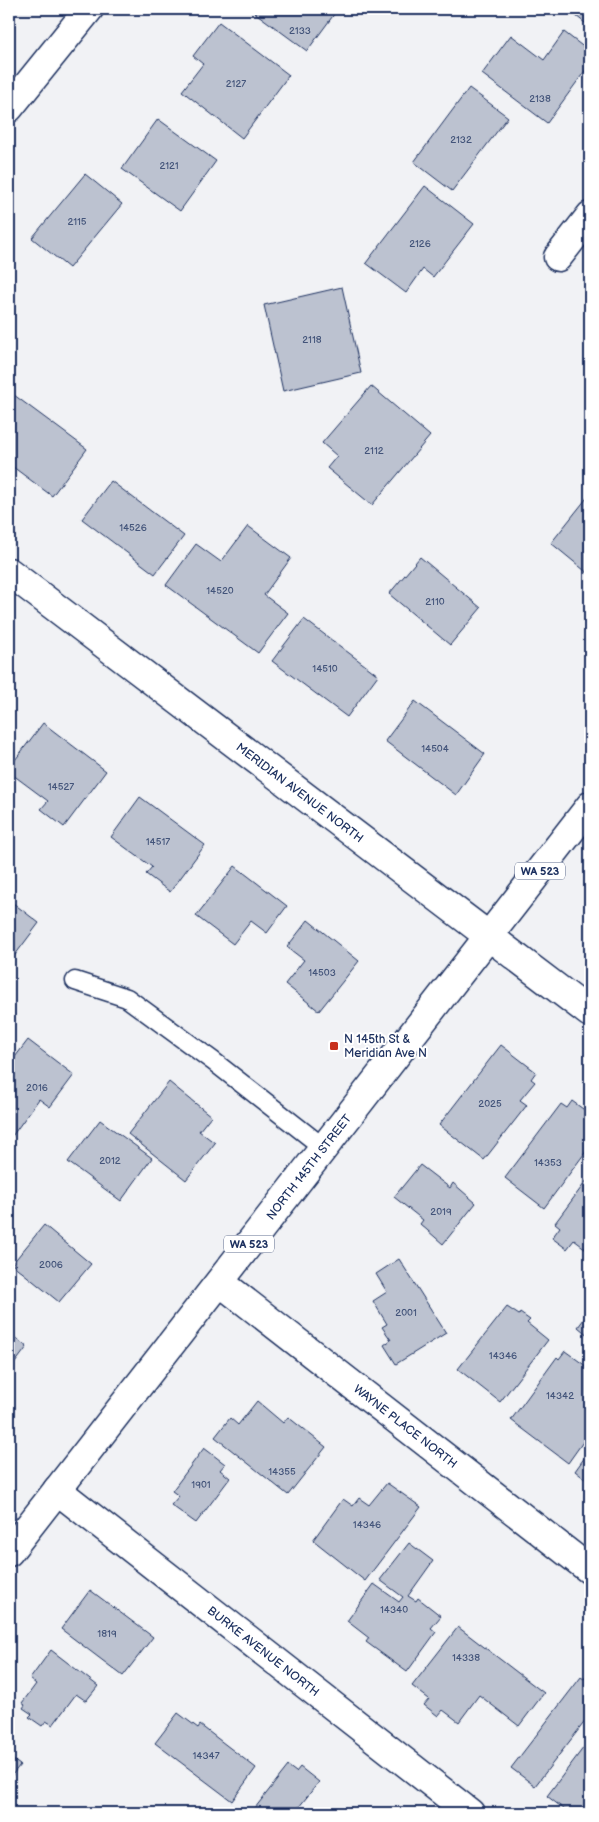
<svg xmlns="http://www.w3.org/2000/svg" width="599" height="1822" viewBox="0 0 599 1822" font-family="'Balsamiq Sans',sans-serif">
  <rect width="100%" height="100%" fill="#f1f2f5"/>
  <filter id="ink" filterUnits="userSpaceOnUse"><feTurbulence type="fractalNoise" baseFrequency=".02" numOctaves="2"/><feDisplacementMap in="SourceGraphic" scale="10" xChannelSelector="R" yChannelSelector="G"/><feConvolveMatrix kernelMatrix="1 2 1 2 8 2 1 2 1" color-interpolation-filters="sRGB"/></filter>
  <g filter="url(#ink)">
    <path fill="#bcc2d0" stroke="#1b2f5e" d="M250,9h88l-31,42z
      M574,9h16v18l-19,-15z
      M219,22l70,53 -47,63 -60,-47 21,-27 -10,-8z
      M564,32l26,20v12l-43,59 -65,-49 29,-39 33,25z
      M469,88l39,29 -56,74 -38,-29z
      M158,119l58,42 -36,50 -58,-42z
      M85,174l37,30 -53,64 -37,-30z
      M425,186l49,38 -41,53 -10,-8 -17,24 -40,-30z
      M342,287l19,86 -78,18 -19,-86z
      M371,386l59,50 -58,69 -45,-37 10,-12 -15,-13z
      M14,395l73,54 -35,47 -43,-32v-63z
      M111,481l73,55 -29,38 -73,-55z
      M590,494v81l-39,-32z
      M248,526l43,32 -27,37 24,18 -30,40 -92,-68 30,-41 25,18z
      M420,557l61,51 -31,37 -61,-51z
      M304,619l74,56 -31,42 -75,-56z
      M415,701l70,53 -29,41 -71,-54z
      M43,723l63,48 -42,56 -23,-18 7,-8 -39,-29v-4z
      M140,797l65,48 -35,47 -24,-18 6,-7 -41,-30z
      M235,866l52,40 -20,27 -16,-12 -18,23 -37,-28z
      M9,900l30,23 -30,40z
      M308,920l51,41 -40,50 -34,-27 19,-24 -17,-13z
      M28,1040l46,35 -24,32 -11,-8 -29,40 -1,-80 3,2z
      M501,1045l35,27 -5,7 4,3 -15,18 7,5 -43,55 -45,-35z
      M169,1082l42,34 -12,15 16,12 -29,37 -58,-46z
      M572,1101l18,13v32l-46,62 -39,-30 56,-74 6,4z
      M100,1120l52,38 -31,43 -53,-39z
      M420,1165l30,23 3,-5 23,20 -33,41 -23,-20 3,-4 -29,-23z
      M590,1176v76l-16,-12 -7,9 -15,-11 8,-11 -5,-4z
      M44,1225l47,39 -32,38 -47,-38z
      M399,1259l47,74 -50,31 -12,-19 7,-5 -9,-13 5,-3 -14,-23 14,-9 -11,-18z
      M507,1307l12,8 1,-2 10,7 -3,3 21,17 -48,62 -42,-33z
      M590,1311v26l-12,-10z
      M9,1333l18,14 -18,24z
      M565,1351l25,18v63l-22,31 -57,-43 46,-63 2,2z
      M257,1401l26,22 5,-6 38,30 -38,48 -73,-58 15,-19 8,7z
      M204,1448l21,16 -5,6 10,8 -34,45 -25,-18 8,-9 -7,-5z
      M590,1450v33l-15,-12z
      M387,1483l34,24 -56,74 -52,-41 30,-41 10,7 6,-8 10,7z
      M409,1543l24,18 -25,35 8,5 2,-3 23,18 -10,12 5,4 -29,40 -41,-30 3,-4 -22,-17 27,-37 25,18 4,-5 -23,-17z
      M90,1590l63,47 -30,39 -62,-47z
      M458,1627l86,66 -25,33 -40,-31 -20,27 -16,-12 -5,6 -14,-11 5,-6 -17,-13z
      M51,1650l47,36 -12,15 -10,-7 -23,31 -7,-4 -4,5 -13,-9 3,-3 -9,-6 2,-3 -3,-2 14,-19 -6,-5z
      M589,1672l1,43 -55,71 -24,-18 70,-91 3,2z
      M178,1713l20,15 2,-3 56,43 -24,33 -77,-58z
      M9,1723l6,4 -6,8z
      M590,1739v74h-11l-6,-4 -4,4 -22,-17z
      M9,1757l11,8 -11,14z
      M288,1766l8,6 4,-5 19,15 -25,31h-43z"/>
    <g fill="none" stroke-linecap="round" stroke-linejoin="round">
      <defs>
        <path id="service" d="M75,981l52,17 86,63 111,87"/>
        <g id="minor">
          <path d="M9,108l80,-99"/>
          <path d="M558,257l32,-41"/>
          <path id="s1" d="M220,1282l370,288"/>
          <path id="s2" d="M57,1490l413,323"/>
        </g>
        <g id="tertiary">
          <path id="s3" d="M9,572l581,441"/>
        </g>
        <g id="primary">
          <path id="s4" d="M9,1552l581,-746"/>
        </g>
      </defs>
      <use href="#service" stroke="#1b2f5e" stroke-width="21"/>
      <use href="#minor" stroke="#1b2f5e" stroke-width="31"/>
      <use href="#tertiary" stroke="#1b2f5e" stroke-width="31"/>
      <use href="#primary" stroke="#1b2f5e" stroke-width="31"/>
      <use href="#service" stroke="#fff" stroke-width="18"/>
      <use href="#minor" stroke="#fff" stroke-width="28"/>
      <use href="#tertiary" stroke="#fff" stroke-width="28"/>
      <use href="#primary" stroke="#fff" stroke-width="28"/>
    </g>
  </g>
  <rect fill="#c8321e" stroke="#fff" stroke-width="2" x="329" y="1041" width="10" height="10" rx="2.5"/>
  <g text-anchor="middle" stroke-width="4" stroke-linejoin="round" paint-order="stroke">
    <g font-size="10" fill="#43547a">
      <text x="300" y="34">2133</text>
      <text x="236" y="87">2127</text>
      <text x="540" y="102">2138</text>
      <text x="461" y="143">2132</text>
      <text x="169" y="169">2121</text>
      <text x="77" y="225">2115</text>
      <text x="420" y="247">2126</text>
      <text x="312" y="343">2118</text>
      <text x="374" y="454">2112</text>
      <text x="133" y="531">14526</text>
      <text x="220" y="594">14520</text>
      <text x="435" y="605">2110</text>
      <text x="325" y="672">14510</text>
      <text x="435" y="752">14504</text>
      <text x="61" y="790">14527</text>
      <text x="158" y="845">14517</text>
      <text x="322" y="976">14503</text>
      <text x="37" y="1091">2016</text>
      <text x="490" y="1107">2025</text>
      <text x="110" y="1164">2012</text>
      <text x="548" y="1166">14353</text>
      <text x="441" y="1215">2019</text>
      <text x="51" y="1268">2006</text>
      <text x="406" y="1316">2001</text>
      <text x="503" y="1359">14346</text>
      <text x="560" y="1399">14342</text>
      <text x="282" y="1475">14355</text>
      <text x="201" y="1488">1901</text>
      <text x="367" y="1528">14346</text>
      <text x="394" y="1613">14340</text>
      <text x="107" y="1637">1819</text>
      <text x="466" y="1661">14338</text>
      <text x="206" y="1759">14347</text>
    </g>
    <g fill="#fff" stroke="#5f6d8e" stroke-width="1">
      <rect x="515" y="862.5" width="50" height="17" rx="4"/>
      <rect x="224" y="1235.5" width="50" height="17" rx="4"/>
    </g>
    <g font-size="11" font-weight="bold" fill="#1b2f5e">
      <text x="540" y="875">WA 523</text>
      <text x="249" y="1248">WA 523</text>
    </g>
    <g font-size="12" fill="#1b2f5e" stroke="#fff">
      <text dy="4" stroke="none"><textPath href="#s3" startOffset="365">MERIDIAN AVENUE NORTH</textPath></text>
      <text dy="4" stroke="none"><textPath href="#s4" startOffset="488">NORTH 145TH STREET</textPath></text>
      <text dy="4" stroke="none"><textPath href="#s1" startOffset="235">WAYNE PLACE NORTH</textPath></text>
      <text dy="4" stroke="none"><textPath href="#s2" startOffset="262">BURKE AVENUE NORTH</textPath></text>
    </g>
    <g font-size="12" fill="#1b2f5e" stroke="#fff" text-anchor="start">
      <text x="344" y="1043">N 145th St &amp;<tspan x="344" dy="14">Meridian Ave N</tspan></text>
    </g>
  </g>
  <rect width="599" height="1822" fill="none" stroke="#fff" stroke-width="30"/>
  <rect x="15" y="15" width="569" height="1792" fill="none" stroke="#1b2f5e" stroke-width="2" filter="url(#ink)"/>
</svg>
